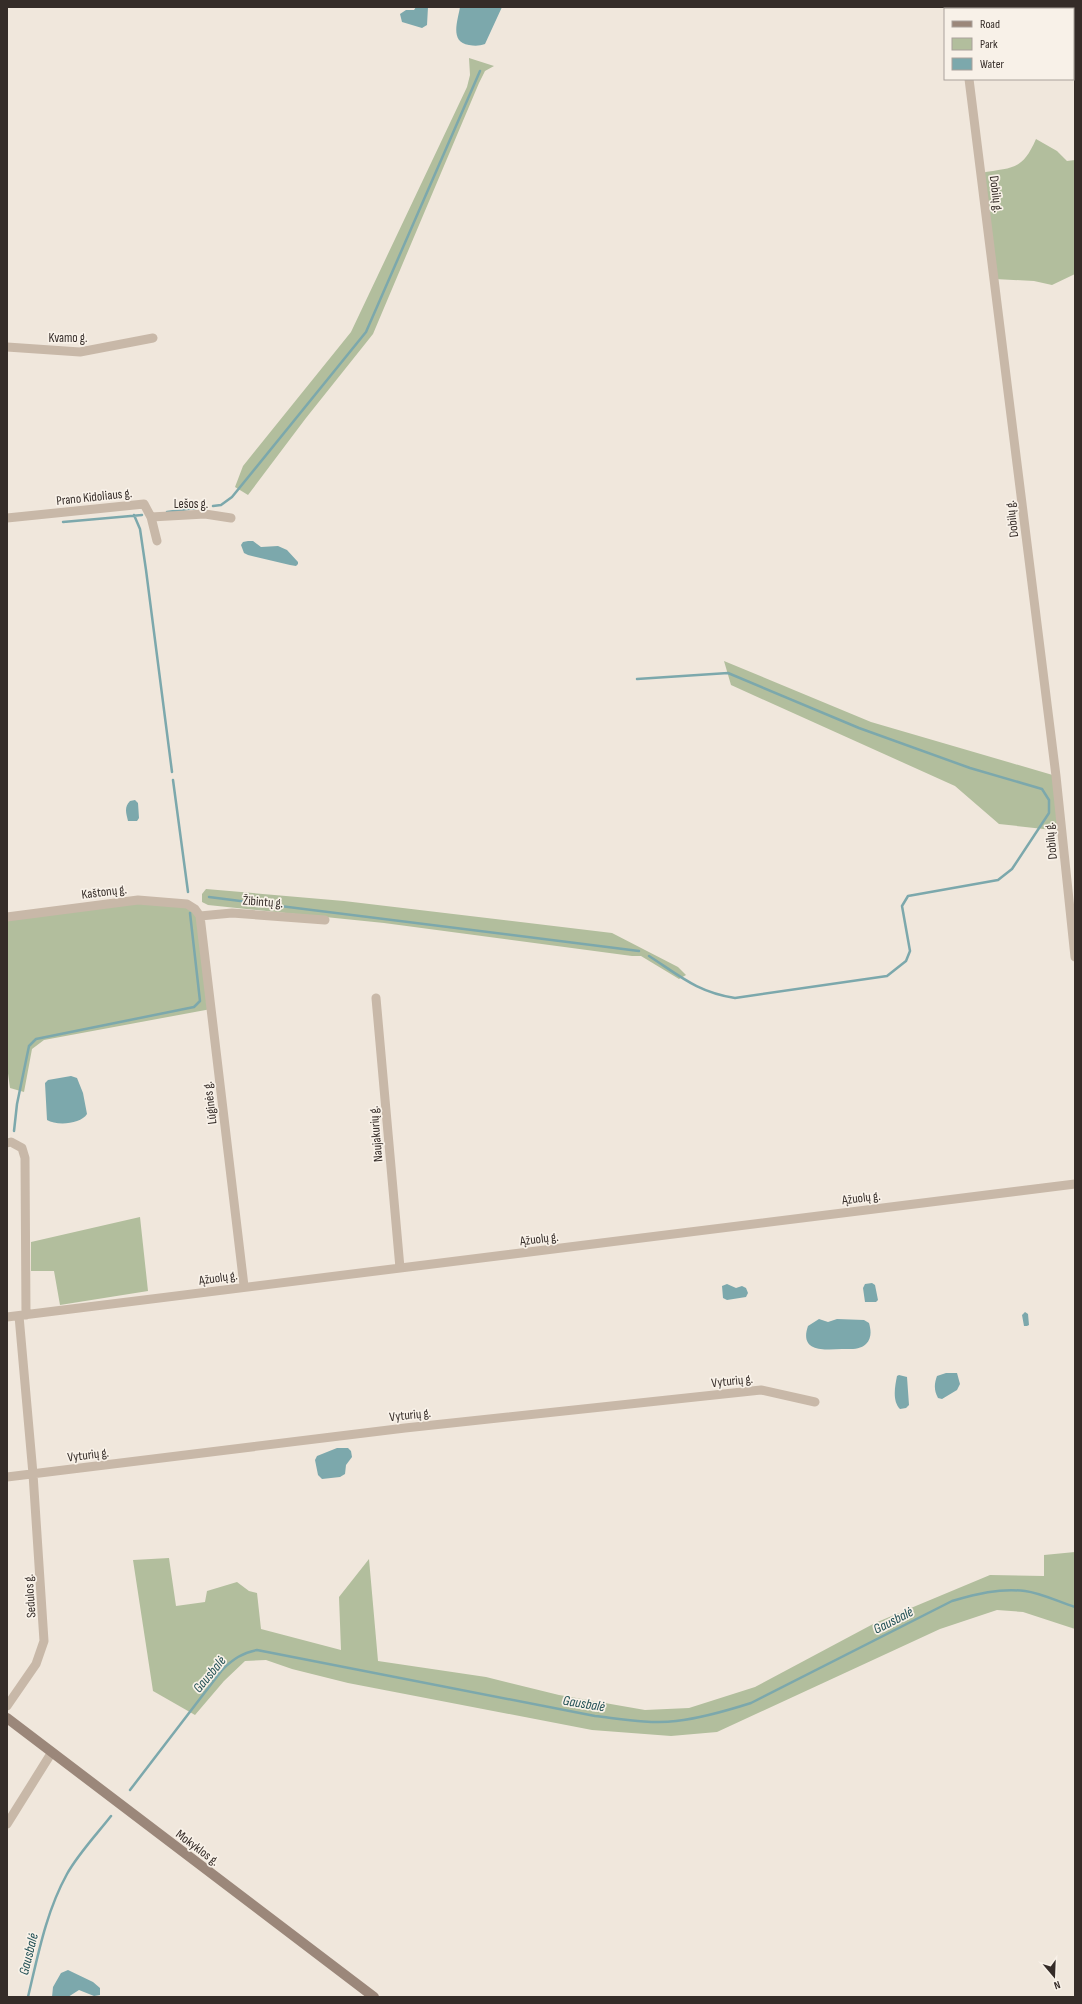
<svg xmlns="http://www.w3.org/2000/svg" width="1082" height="2004" viewBox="0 0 1082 2004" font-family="'Sofia Sans Condensed',sans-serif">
  <rect width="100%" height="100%" fill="#f0e7dc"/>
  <path fill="#b2be9d" d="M469,58l25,8 -9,5 -6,12 -106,251 -67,84 -58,77 -13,-8 8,-21 108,-134 116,-245 3,-12z
    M1036,139l21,12 10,10 8,-1v114l-23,11 -18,-4 -39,-2 -14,-106c32,-6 41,-2 55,-34z
    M724,661l147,61 185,54 6,55 -63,-7 -44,-38 -224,-101z
    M206,889l138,12 268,32 66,34 8,8 -7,4 -38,-23h-9l-248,-33 -176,-18 -6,-3v-8z
    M138,900l57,9 16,100 -167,31 -12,9 -8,43 -14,-4 -3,-22v-149z
    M140,1217l8,74 -88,14 -6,-34h-23v-29z
    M1075,1552v77l-52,-17 -26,-2 -57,19 -223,103 -46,4 -79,-6 -244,-47 -56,-14 -26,-9 -21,1 -21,20 -29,34 -42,-24 -20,-131 36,-2 7,48 29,-4 2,-11 30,-9 12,9 8,2 4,36 80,21 -2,-53 30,-38 9,102 108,16 73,18 86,15 44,-2 66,-21 120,-64 115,-48 54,1v-21z"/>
  <path fill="#7ca8ac" d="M416,7h12l-1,18 -5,3 -20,-6 -2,-8 6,-4h8z
    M460,7h42l-17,37c-6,2 -10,2 -16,1 -20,-3 -11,-25 -9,-38z
    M248,541h5l8,6 17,-1 9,4 11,12v2l-2,2 -6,-1 -42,-10 -4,-2 -3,-8 2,-3z
    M135,800l3,3 1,15 -2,3h-9c-2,-8 -4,-14 2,-20z
    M71,1076l6,2 6,15 4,21c-6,10 -30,12 -40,6l-2,-37 3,-3z
    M872,1283l3,2 3,15 -2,2h-11l-2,-14 2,-4z
    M727,1284l9,4 6,-2 4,2 2,5 -2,4 -19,3 -4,-2 -1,-12z
    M1025,1312l3,2 1,11 -2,1h-3l-2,-11z
    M819,1319l9,3 9,-3 27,1 5,3c2,7 3,15 -3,21 -6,6 -16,5 -24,5 -18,1 -43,3 -34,-23z
    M946,1373h11l3,11 -3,6 -15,9 -4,-1c-4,-7 -4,-14 -1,-22z
    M899,1375l8,2 2,28 -3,3 -6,1c-8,-8 -5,-23 -3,-33z
    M337,1448h11l3,3 1,6 -6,8 -1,9 -5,3 -18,2 -4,-4 -3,-15 2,-4z
    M68,1970l25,12 7,6v7l-6,1 -15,-6 -11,7h-16l1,-10 8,-14z"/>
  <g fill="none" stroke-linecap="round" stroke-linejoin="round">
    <path stroke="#7ca8ac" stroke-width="2.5" d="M213,506l8,-1 11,-8 134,-165 114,-261
      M167,512l29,-4
      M134,515l6,14 6,41 26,202
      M63,522l79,-7
      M637,679l91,-6 131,55 111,40 72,21 7,11v13l-37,56 -14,11 -90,16 -6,10 8,45 -4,10 -19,15 -152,22c-38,-6 -55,-22 -86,-42
      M173,780l15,112
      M209,897l430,54
      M14,1131l3,-27 12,-58 7,-7 158,-32 6,-6 -10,-88
      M130,1790l92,-120c11,-11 20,-17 35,-20l338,66c27,3 55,8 81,5 26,-3 50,-10 75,-18l201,-102c24,-7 47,-13 73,-10 16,2 34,11 50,16
      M28,1997c10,-42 18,-85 39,-123 11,-20 30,-40 44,-58"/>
    <path stroke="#c8b8a8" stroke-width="9" d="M951,7l1,2
      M969,79l87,697 19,181
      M7,347l73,5 73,-14
      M151,517l54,-3 26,4
      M7,518l137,-14 7,13 6,24
      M200,916l32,-3 93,7
      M7,917l131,-17 49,4 8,5 5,7 44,370
      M376,998l24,270
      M7,1143l4,-1 11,6 3,10 1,157
      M7,1317l1068,-133
      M7,1477l398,-49 356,-38 54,12
      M7,1706l29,-42 8,-23 -11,-167 -14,-158
      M7,1824l45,-72"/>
    <path stroke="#9b877a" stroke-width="10" d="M7,1718l367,279"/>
  </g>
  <g text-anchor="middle" stroke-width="3.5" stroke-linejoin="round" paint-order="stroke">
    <g font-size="13" fill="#352c28" stroke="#f8f1e8">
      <text transform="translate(997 194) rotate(83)" y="5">Dobilų g.</text>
      <text x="68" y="342">Kvamo g.</text>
      <text transform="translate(94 496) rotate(-6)" y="5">Prano Kidoliaus g.</text>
      <text x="191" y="508">Lešos g.</text>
      <text transform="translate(1011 519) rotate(-97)" y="5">Dobilų g.</text>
      <text transform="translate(1050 841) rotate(-96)" y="5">Dobilų g.</text>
      <text transform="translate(104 891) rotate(-7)" y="5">Kaštonų g.</text>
      <text transform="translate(263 901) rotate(4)" y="5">Žibintų g.</text>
      <text transform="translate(209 1103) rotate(-97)" y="5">Lūginės g.</text>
      <text transform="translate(375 1134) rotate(-95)" y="5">Naujakurių g.</text>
      <text transform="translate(861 1197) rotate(-7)" y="5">Ąžuolų g.</text>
      <text transform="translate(539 1238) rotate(-7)" y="5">Ąžuolų g.</text>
      <text transform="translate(218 1277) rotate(-8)" y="5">Ąžuolų g.</text>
      <text transform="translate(732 1380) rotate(-6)" y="5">Vyturių g.</text>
      <text transform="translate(410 1414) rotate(-6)" y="5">Vyturių g.</text>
      <text transform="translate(88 1454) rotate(-7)" y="5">Vyturių g.</text>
      <text transform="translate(29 1596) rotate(-94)" y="5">Sedulos g.</text>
      <text transform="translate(198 1847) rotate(37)" y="5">Mokyklos g.</text>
    </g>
    <g font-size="14" font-style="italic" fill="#204f54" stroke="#f8f1e8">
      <text transform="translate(893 1620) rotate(-27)" y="5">Gausbalė</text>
      <text transform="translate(209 1674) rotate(-50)" y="5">Gausbalė</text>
      <text transform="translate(584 1703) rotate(9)" y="5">Gausbalė</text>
      <text transform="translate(28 1954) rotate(-76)" y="5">Gausbalė</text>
    </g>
  </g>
  <rect width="1082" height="2004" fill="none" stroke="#352c28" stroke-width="16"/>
  <rect x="944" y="8" width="130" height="72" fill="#f8f1e8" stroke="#aaa29b"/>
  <rect x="952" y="21" width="20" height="6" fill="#9b877a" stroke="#aaa29b"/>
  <text x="980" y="28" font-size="12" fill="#352c28">Road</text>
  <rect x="952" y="38" width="20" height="12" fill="#b2be9d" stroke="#aaa29b"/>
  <text x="980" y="48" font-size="12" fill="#352c28">Park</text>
  <rect x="952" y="58" width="20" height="12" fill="#7ca8ac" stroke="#aaa29b"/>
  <text x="980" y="68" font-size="12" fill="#352c28">Water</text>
  <g transform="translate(1054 1976) rotate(161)" stroke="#f8f1e8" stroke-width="3" paint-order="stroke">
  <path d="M0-3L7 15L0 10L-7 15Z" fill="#352c28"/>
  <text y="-6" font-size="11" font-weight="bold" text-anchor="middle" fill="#352c28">N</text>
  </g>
</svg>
